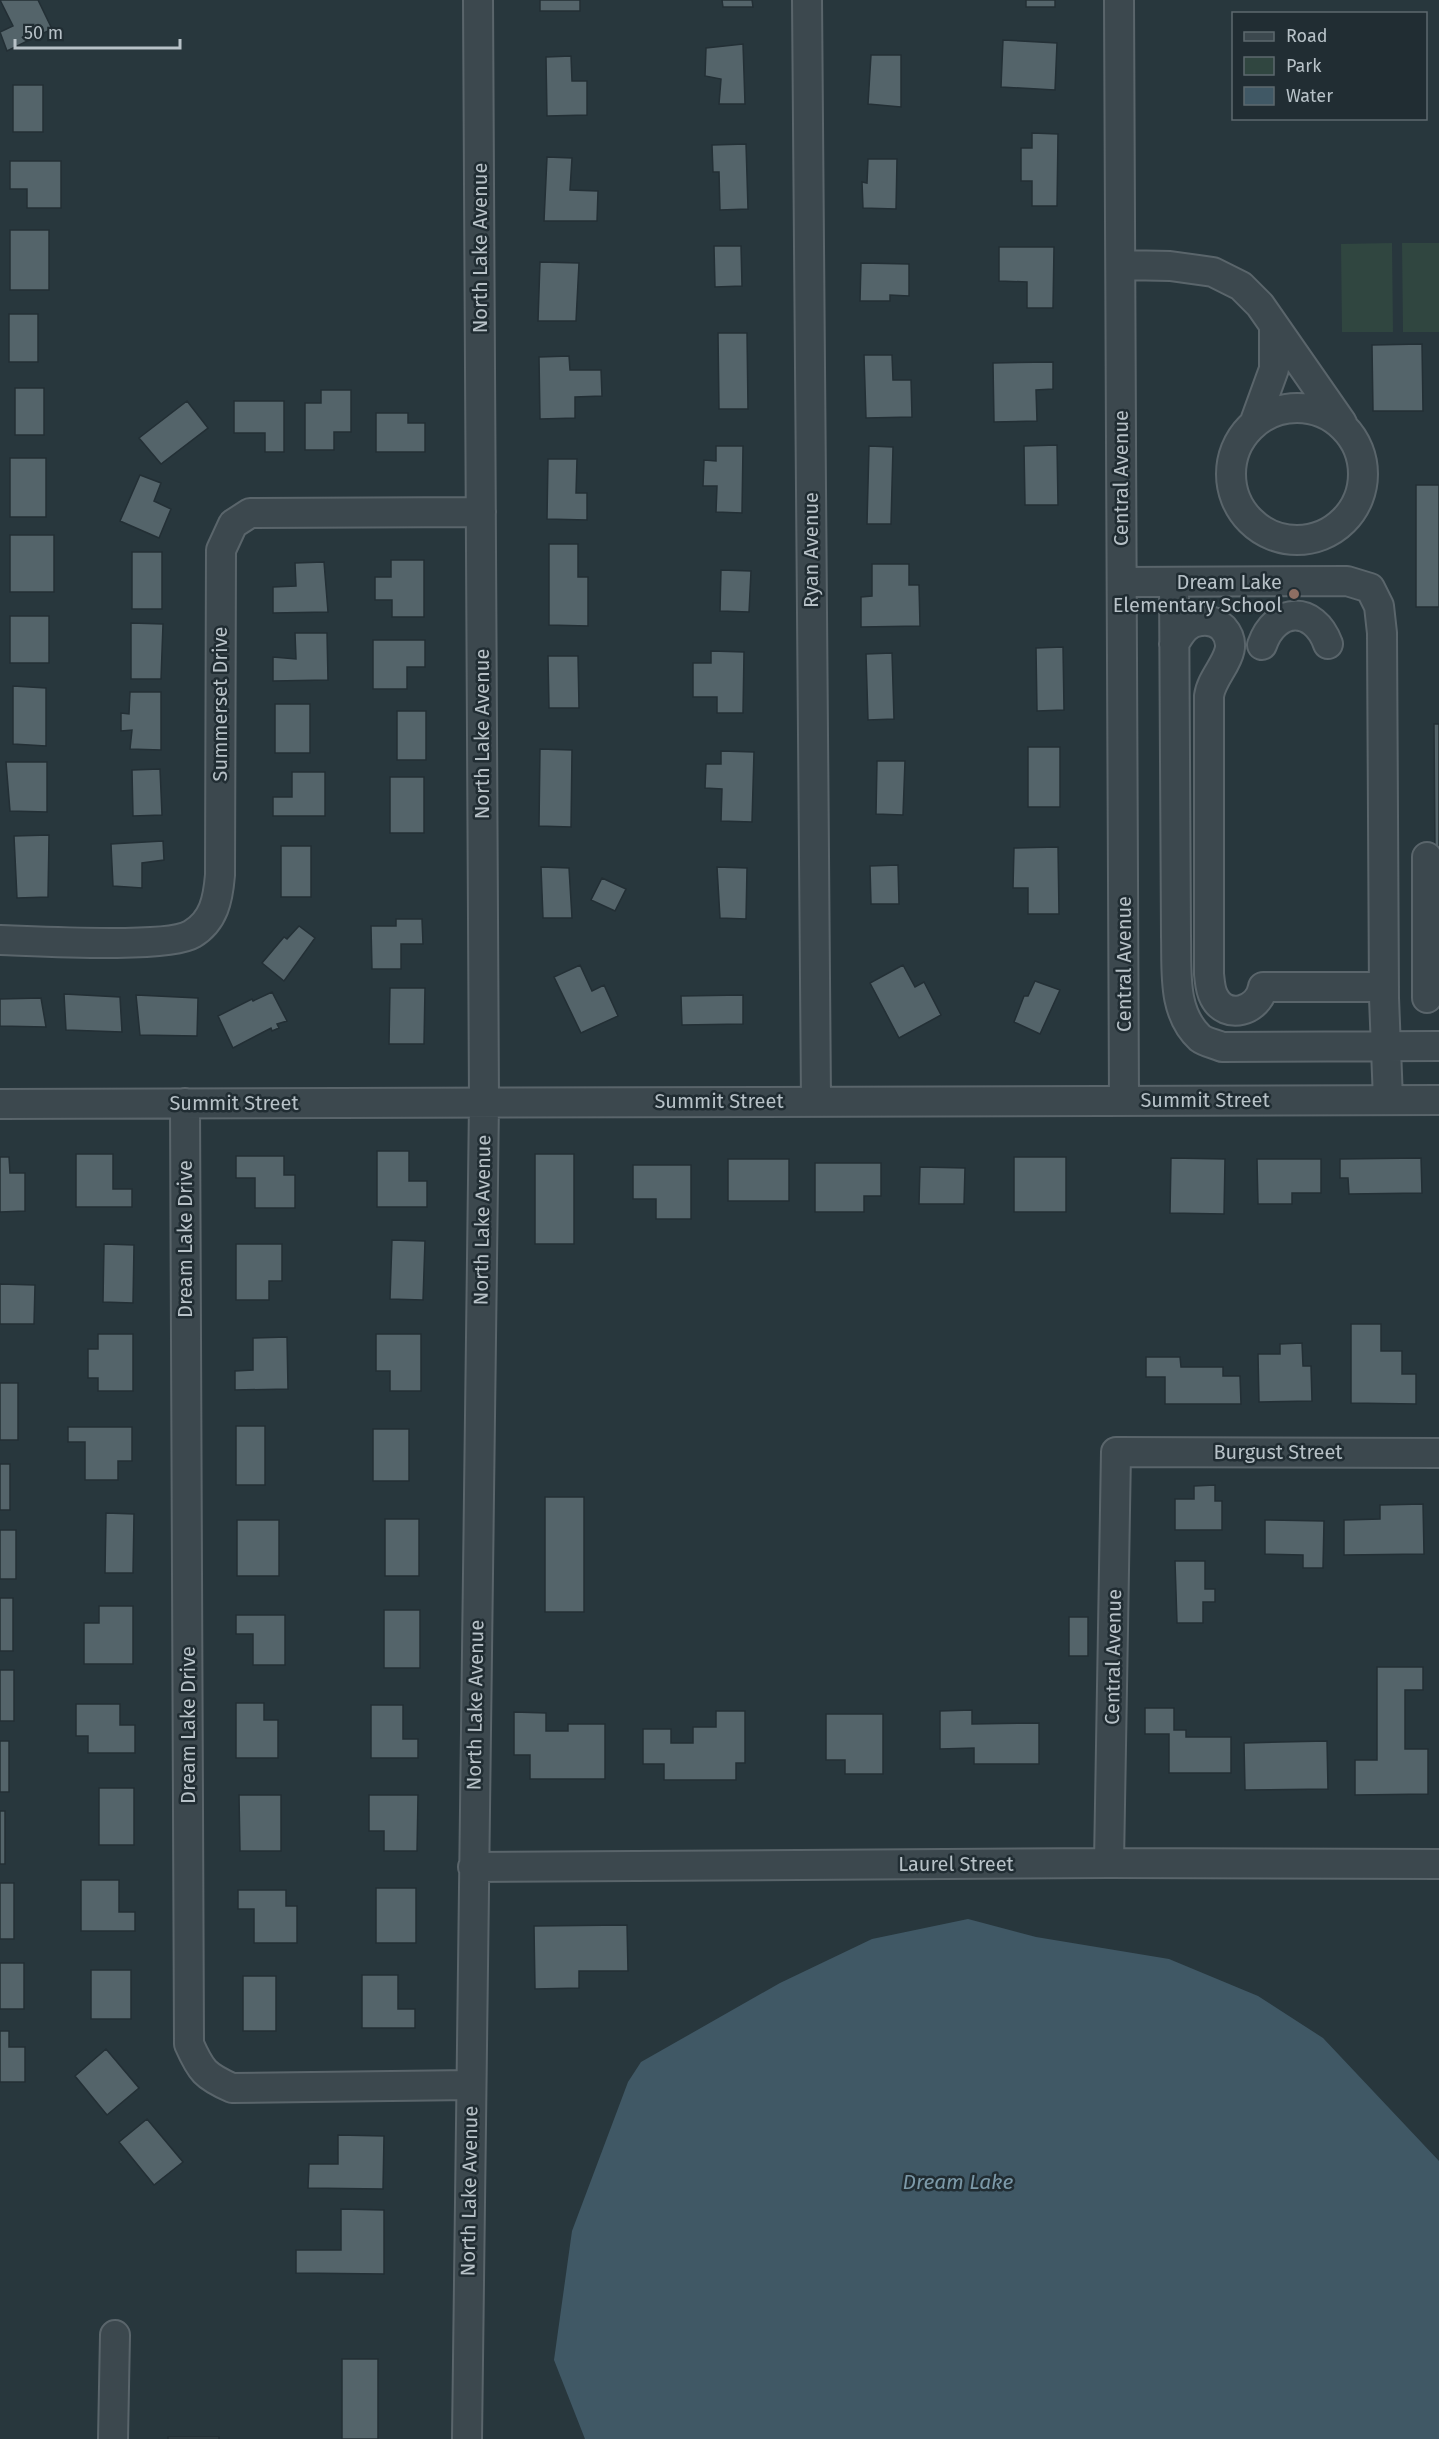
<svg xmlns="http://www.w3.org/2000/svg" width="1439" height="2439" viewBox="0 0 1439 2439" font-family="'Fira Sans',sans-serif">
  <rect width="100%" height="100%" fill="#28373d"/>
  <path fill="#304640" d="M1392,243l1,89h-51l-1,-88z
    M1439,243v89h-36l-1,-89z"/>
  <path fill="#405865" d="M968,1919l68,18 133,22 89,37 65,42 116,123v278h-854l-31,-79 18,-129 56,-149 13,-20 139,-79 92,-44z"/>
  <path fill="#54646a" stroke="#232f35" stroke-width="1.5" d="M0,0h38l14,29 -45,22 -7,-19 13,-6z
    M540,0h40v11h-40z
    M722,0h30l1,7h-30z
    M1026,0h29v7h-29z
    M1003,40l54,3 -2,47 -54,-3z
    M743,44l2,60h-26l2,-25 -16,-3 1,-28z
    M871,55h30v52l-33,-3z
    M571,56l1,25h15v34l-40,1 -1,-59z
    M13,85h30v47h-30z
    M1032,133l26,1 -1,72h-25v-25h-11v-33h11z
    M746,144l2,65 -28,1 -1,-38h-6l-1,-27z
    M547,157l25,1 -2,32 28,1 -1,30h-53z
    M868,159h29l-1,50 -33,-1 -1,-26 5,1z
    M10,161h51v47h-34v-19h-17z
    M10,230h39v60h-39z
    M714,246h27l1,40 -27,1z
    M999,247h55l-1,61h-26v-26l-28,-1z
    M540,262l39,1 -3,58h-38z
    M861,263l48,1v32l-19,-1v6h-30z
    M9,314h29v48h-29z
    M718,333h29l1,76h-29z
    M1422,344l1,67h-50l-1,-66z
    M864,355h28l1,25h18l1,37 -46,1z
    M569,356l1,14h31l1,26 -27,1v21l-35,1 -1,-62z
    M1053,362v27l-17,1 1,31 -43,1 -1,-59z
    M15,388h29v47h-29z
    M321,390h30v42h-17v18h-29v-47h16z
    M187,401l21,27 -47,36 -22,-26z
    M234,401h50v51h-19v-19h-31z
    M376,413h32v10h17v29h-49z
    M1057,445l1,60h-33l-1,-59z
    M716,446h27l-1,67 -26,-1 1,-26h-14l1,-26 12,1z
    M869,446l24,1 -2,77h-24z
    M10,458h36v59h-36z
    M548,459h29l-1,34h11v27l-40,-1z
    M140,475l21,8 -7,18 17,8 -12,29 -39,-17z
    M1416,485h23v122h-23z
    M10,535h44v57h-44z
    M549,544h29v33h10v49l-39,-1z
    M132,552h30v57h-30z
    M391,560h33v57h-32v-17h-17v-23h16z
    M324,562l4,50 -55,1v-26l23,-1 -1,-23z
    M872,564h37v21h10l1,41 -59,1v-30l11,-1z
    M721,570l30,1 -2,41 -29,-1z
    M10,616h39v47h-39z
    M131,623l32,1 -2,55h-30z
    M295,633h32l1,47 -55,1v-24l23,2z
    M373,640h52v27h-18v22h-34z
    M1063,647l1,63 -27,1 -1,-63z
    M711,651l33,1 -1,61h-26v-16h-24v-34h18z
    M892,653l2,66 -26,1 -2,-66z
    M548,656h30l1,52h-30z
    M13,686l33,2v58l-33,-2z
    M130,692h31v58l-31,-1 2,-19 -11,1v-18l8,1z
    M275,704h35v49h-35z
    M397,711h29v49h-29z
    M1434,724h5v186l-4,-57z
    M1028,747h32v60h-32z
    M540,749l32,1 -1,77 -32,-1z
    M721,751l33,1 -2,70 -31,-1 1,-32 -17,-1 1,-24h15z
    M877,761h28l-2,54 -27,-1z
    M6,762h41v50l-37,-1z
    M160,769l2,46 -29,1 -1,-46z
    M292,772h33v44h-52v-19h19z
    M390,777h34v56h-34z
    M49,835l-1,62 -31,1 -3,-62z
    M163,841l1,19 -22,3v25l-29,-2 -2,-42z
    M281,846h30v51h-30z
    M1058,847l1,67h-31v-26h-15l1,-40z
    M898,865l1,39h-28l-1,-38z
    M541,867l28,1 3,50h-29z
    M717,867l30,1 -1,51 -26,-1z
    M602,878l24,11 -11,22 -24,-11z
    M396,919h26l1,25h-22v25h-29l-1,-43h25z
    M299,926l16,12 -31,43 -22,-18 22,-26 3,2z
    M580,965l12,26 12,-6 14,31 -37,17 -27,-56z
    M903,965l12,22 9,-5 17,33 -42,23 -29,-55z
    M1035,981l25,9 -20,44 -26,-12 10,-26h4z
    M390,988h35l-1,56h-35z
    M272,992l15,29 -10,3 2,4 -7,3 -1,-3 -38,20 -15,-32 34,-17 1,2z
    M64,994l56,3 2,35 -56,-2z
    M136,995l62,3 -1,38 -57,-1z
    M743,995v29l-61,1 -1,-29z
    M41,998l5,29 -46,-1v-27z
    M377,1151h32v30h18v26h-50z
    M76,1154h37v35h19v18h-56z
    M535,1154h39v90h-39z
    M236,1156h48v19h11v33h-40v-30h-19z
    M0,1157h9l1,16h15v38l-25,1z
    M1014,1157h52v55h-52z
    M1171,1158l54,1 -1,55 -54,-1z
    M1421,1158l1,35 -73,1 -1,-16h-8v-19z
    M728,1159h61v42h-61z
    M1257,1159h64v34h-29v11h-34z
    M815,1163h66v33h-17v16h-49z
    M633,1165h58v54h-35v-20h-23z
    M920,1167l45,1 -1,36h-45z
    M392,1240l33,1 -2,59 -33,-1z
    M104,1244l30,1 -1,58 -30,-1z
    M236,1244h46v37h-13v19h-33z
    M0,1284l35,1 -1,39h-34z
    M1351,1324h30v27h21v23h14v30l-65,-1z
    M98,1334h35v57h-35v-13h-10v-29h10z
    M376,1334h45v57h-31v-20h-14z
    M287,1337l1,52 -53,1v-19l18,-1v-32z
    M1302,1343l1,23h8l1,35 -53,1 -1,-48h22v-10z
    M1146,1357h34l1,10h42v9h17l1,28h-76v-27h-19z
    M0,1383h18v57h-18z
    M236,1426h29v59h-29z
    M68,1427h64v34h-14v19h-33v-38h-17z
    M373,1429h36v52h-36z
    M0,1464h10v46h-10z
    M1215,1485v16h7v29h-47v-31h19v-13z
    M545,1497h39v115h-39z
    M1423,1504l1,50 -80,1v-35l36,-1v-14z
    M106,1513l28,1 -1,59h-28z
    M385,1519h34v57h-34z
    M237,1520h42v56h-42z
    M1265,1520l59,1 -1,47h-20v-13l-38,-1z
    M0,1530h16v49h-16z
    M1175,1561h30v28h10v13h-12v21h-26z
    M0,1598h13v53h-13z
    M99,1606h34v58h-49v-41h15z
    M384,1610h36v58h-36z
    M236,1615h49v50h-32v-31h-17z
    M1069,1617h19v39h-19z
    M1377,1667h46v23h-18v59h23v45l-73,1v-35h22z
    M0,1670h14v51h-14z
    M236,1703h28v17h14v38h-42z
    M76,1704h44v21h15v28h-47v-17h-12z
    M371,1705h32v34h15v19h-47z
    M1145,1708h29v22h12v7h45v36h-62v-39h-24z
    M972,1710v14l67,-1v41h-65v-16l-34,1v-38z
    M716,1711h29v52h-9v17h-72v-16h-21v-35h28v14h22v-16h23z
    M514,1712l32,1v18h22v-7h37v55h-75v-24h-16z
    M826,1714h57v60h-38v-14h-19z
    M0,1741h9v51h-9z
    M1327,1741l1,48 -83,1 -1,-47z
    M99,1788h35v57h-35z
    M239,1795h42v56h-41z
    M369,1795h49l-1,56h-33v-20h-15z
    M0,1811h5v53h-5z
    M81,1880h38v32h16v19h-54z
    M0,1883h14v56h-14z
    M376,1888h40v55h-40z
    M238,1890h48v16h11v37h-43v-34h-16z
    M627,1925l1,46h-49v17l-44,1 -1,-63z
    M0,1963h24v46h-24z
    M91,1970h40v49h-40z
    M362,1975h36v34h17v19h-53z
    M243,1976h33v55h-33z
    M0,2031h9v16h16v35h-25z
    M106,2049l33,39 -32,27 -32,-39z
    M147,2119l36,43 -29,23 -35,-43z
    M338,2135l46,1 -1,53 -75,-1 1,-24h29z
    M341,2209l43,1v64l-88,-1v-23h45z
    M342,2359h36v80h-36z
    M168,2437h51v2h-51z"/>
  <g fill="none" stroke-linecap="round" stroke-linejoin="round">
    <defs>
      <path id="minor" d="M807,0l9,1101
        M1119,0l5,1100
        M1121,265l49,1 43,6 28,14 19,19 82,118
        M1231 474a66 66 0 1 1 132 0a66 66 0 1 1-132 0Z
        M1254,424l20,-55v-43
        M1122,582l225,-1 23,7 9,18 3,27 2,365 4,102
        M1174,582l2,354c1,35 -4,76 24,102 5,4 15,6 22,9l217,-1
        M1174,644c7,-12 13,-22 27,-23 8,-1 16,1 22,7 21,24 -11,44 -14,68v278c1,8 1,16 5,23 12,24 45,14 49,-10h121
        M1262,645c13,-38 52,-40 66,-1
        M1427,857v141
        M0,940c35,1 168,9 192,-6 22,-13 26,-35 28,-59l1,-325 12,-26 17,-11 231,-1
        M185,1103l4,941c12,27 16,32 43,44l238,-3
        M0,1104l1439,-4
        M1109,1863l7,-411 323,1
        M473,1867l636,-4 330,1
        M113,2439l2,-104
        M467,2439l17,-1337 -6,-1102"/>
    </defs>
    <use href="#minor" stroke="#5a656b" stroke-width="32"/>
    <use href="#minor" stroke="#3c484e" stroke-width="28"/>
  </g>
  <circle fill="#8d6e63" stroke="#212d33" stroke-width="2" cx="1294" cy="594" r="6"/>
  <g text-anchor="middle" stroke-width="5" stroke-linejoin="round" paint-order="stroke">
    <g font-size="20" fill="#b8c2c8" stroke="#212d33">
      <text transform="translate(480 248) rotate(-90)" y="7">North Lake Avenue</text>
      <text transform="translate(1121 478) rotate(-90)" y="7">Central Avenue</text>
      <text transform="translate(811 550) rotate(-90)" y="7">Ryan Avenue</text>
      <text transform="translate(220 704) rotate(-90)" y="7">Summerset Drive</text>
      <text transform="translate(482 734) rotate(-90)" y="7">North Lake Avenue</text>
      <text transform="translate(1124 964) rotate(-90)" y="7">Central Avenue</text>
      <text x="1205" y="1107">Summit Street</text>
      <text x="719" y="1108">Summit Street</text>
      <text x="234" y="1110">Summit Street</text>
      <text transform="translate(482 1220) rotate(-89)" y="7">North Lake Avenue</text>
      <text transform="translate(185 1239) rotate(-90)" y="7">Dream Lake Drive</text>
      <text x="1278" y="1459">Burgust Street</text>
      <text transform="translate(1113 1657) rotate(-89)" y="7">Central Avenue</text>
      <text transform="translate(475 1705) rotate(-89)" y="7">North Lake Avenue</text>
      <text transform="translate(188 1725) rotate(-90)" y="7">Dream Lake Drive</text>
      <text x="956" y="1871">Laurel Street</text>
      <text transform="translate(469 2191) rotate(-89)" y="7">North Lake Avenue</text>
    </g>
    <g font-size="20" fill="#b8c2c8" stroke="#212d33" text-anchor="end">
      <text x="1282" y="589">Dream Lake<tspan x="1282" dy="23">Elementary School</tspan></text>
    </g>
    <g font-size="21" font-style="italic" fill="#7c99a8" stroke="#212d33">
      <text x="958" y="2189">Dream Lake</text>
    </g>
  </g>
  <rect x="1232" y="12" width="195" height="108" fill="#212d33" stroke="#5d696f" stroke-width="1.5"/>
  <rect x="1244" y="32" width="30" height="9" fill="#3c484e" stroke="#5d696f" stroke-width="1.5"/>
  <text x="1286" y="42" font-size="18" fill="#b8c2c8">Road</text>
  <rect x="1244" y="57" width="30" height="18" fill="#304640" stroke="#5d696f" stroke-width="1.5"/>
  <text x="1286" y="72" font-size="18" fill="#b8c2c8">Park</text>
  <rect x="1244" y="87" width="30" height="18" fill="#405865" stroke="#5d696f" stroke-width="1.5"/>
  <text x="1286" y="102" font-size="18" fill="#b8c2c8">Water</text>
  <path d="M15 39v9h165v-9" fill="none" stroke="#b8c2c8" stroke-width="3"/>
  <text x="24" y="39" font-size="18" fill="#b8c2c8" stroke="#212d33" stroke-width="4.5" paint-order="stroke">50 m</text>
</svg>
